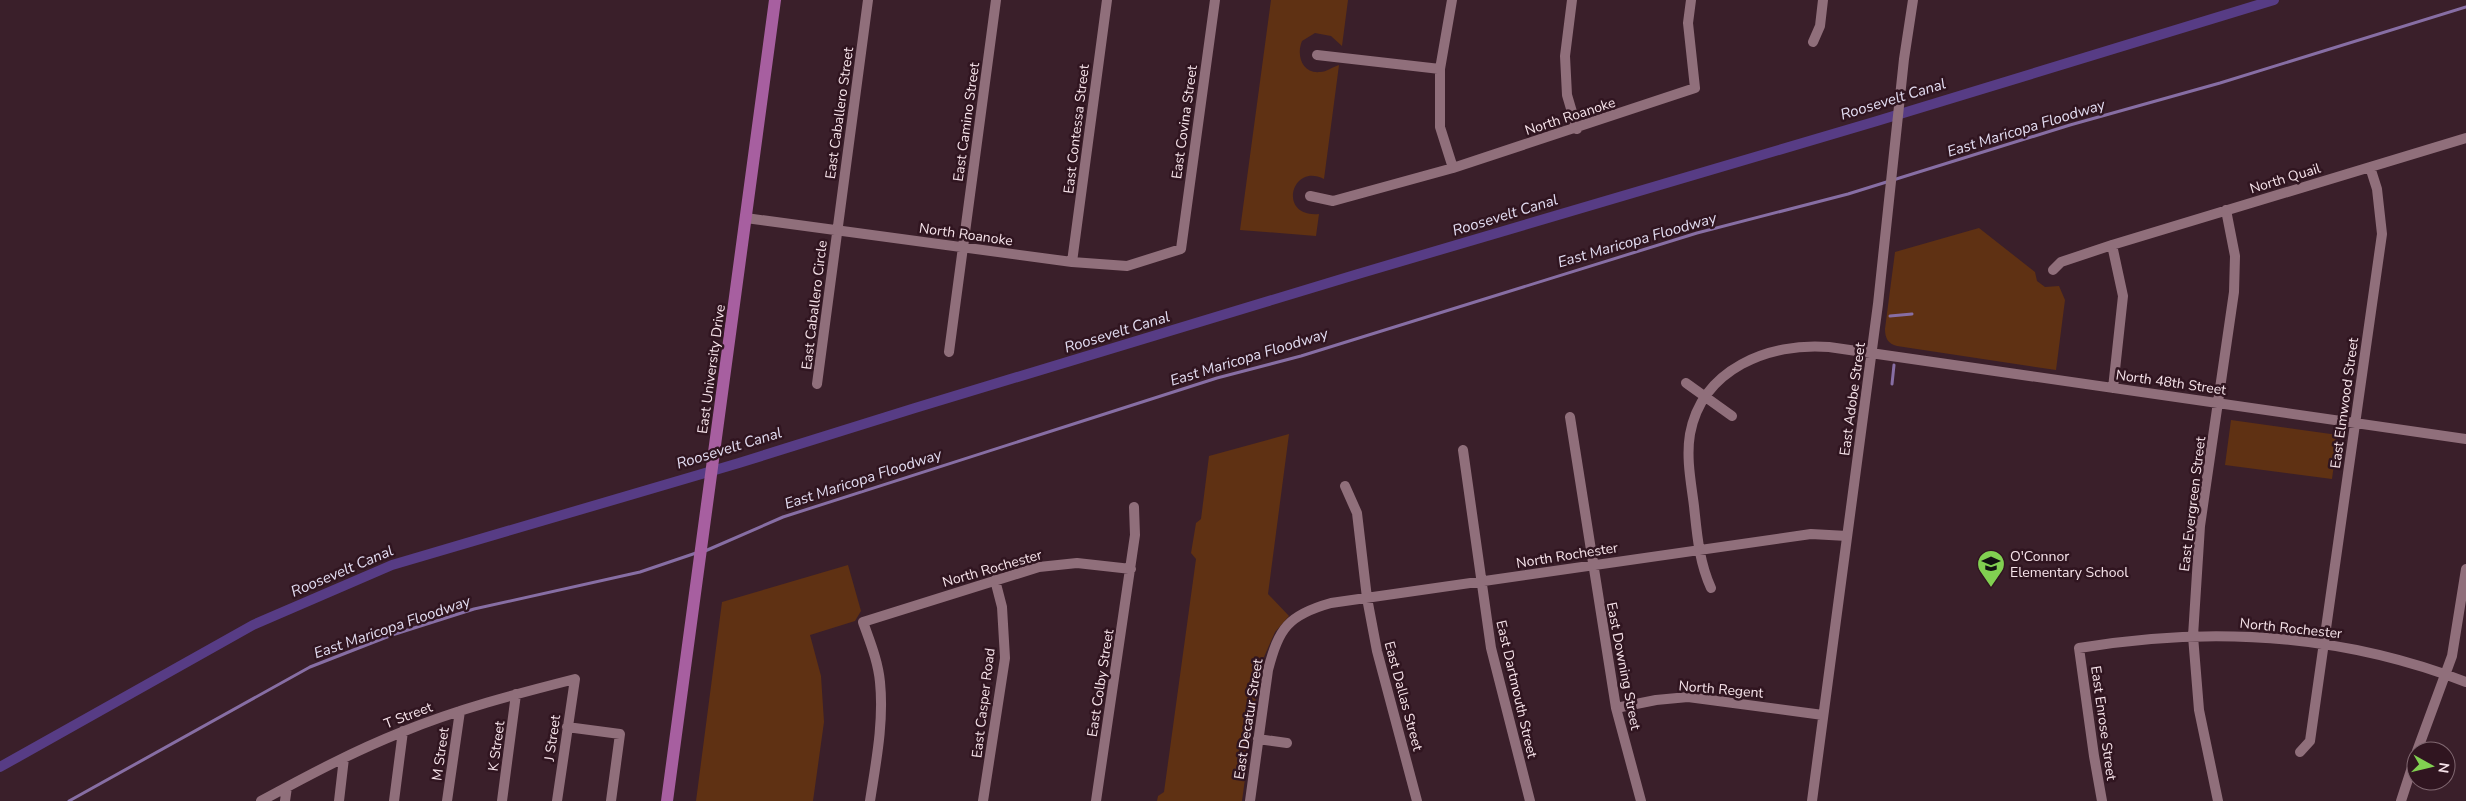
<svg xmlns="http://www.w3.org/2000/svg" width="2466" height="801" viewBox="0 0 2466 801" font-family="'Nunito Sans',sans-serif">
  <rect width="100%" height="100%" fill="#3a1f2a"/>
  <path fill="#5f3113" d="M1271,0h77l-6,46 -11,-10 -16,-3 -13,8c-6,14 0,33 18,31 7,0 12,-5 19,-7l-15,114c-33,-17 -47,39 -5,35l-3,22 -76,-6z
    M1979,228l56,44 2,9 8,6 14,-1 6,14 -9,70 -159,-24c-9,-2 -12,-8 -12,-17l10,-77z
    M2231,420l107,15 -6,44 -107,-14z
    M1289,434l-21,160 21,22 -14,16 -15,34 -18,135h-85l1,-5 6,-4 32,-233 -5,-6 5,-30 5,-4 8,-63z
    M848,565l13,46 -6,10 -45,14 11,41 3,46 -11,79h-117l26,-199z"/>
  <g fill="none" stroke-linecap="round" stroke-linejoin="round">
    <path stroke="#876ea4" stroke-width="3" d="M1890,316l22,-2
      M1892,384l2,-19
      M705,551l78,-34 434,-139 84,-22 396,-123 151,-39 222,-69 150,-42 246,-76
      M69,801l241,-134 82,-32 82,-26 166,-37 56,-19"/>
    <path stroke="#573c85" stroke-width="10" d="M0,767l253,-142 139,-60 347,-102 176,-55 443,-134 519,-153 397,-121"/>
    <path stroke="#906f7b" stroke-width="10" d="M1452,0l-12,69v58l13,41
      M1572,0l-7,56 2,39 10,34
      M1813,42l7,-16 3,-26
      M1317,55l123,14
      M1310,196l23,5 120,-33 242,-80 -7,-65 3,-23
      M746,218l326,44 55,4 54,-17 34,-249
      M2112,245l11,51 -10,92
      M1072,262l35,-262
      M2053,270l8,-8 51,-17 354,-107
      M949,352l47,-352
      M1686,383l46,33
      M817,384l51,-384
      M1570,417l46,291 25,93
      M1463,450l28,198 39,153
      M1345,486l12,27 10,85 10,53 40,150
      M1711,588c-12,-26 -14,-54 -17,-82 -3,-24 -8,-48 -4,-72 12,-65 79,-92 139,-87l637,92
      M1616,708l40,-8 32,-3 135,18
      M567,727l53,7 -9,67
      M1258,739l29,4
      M2417,751l35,-95 14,-87
      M2300,752l10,-11 72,-507 -5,-45 -7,-22
      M261,801c46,-25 93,-50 141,-69 56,-23 114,-38 173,-53l-18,122
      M285,801l2,-14
      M339,801l5,-43
      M394,801l9,-70
      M447,801l13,-90
      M502,801l14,-107
      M870,801c6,-39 14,-79 10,-119 -2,-21 -10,-40 -17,-60l176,-55 38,-4 54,6
      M983,801l22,-143 -3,-51 -7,-27
      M1096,801l39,-266 -1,-28
      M1250,801l18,-131c11,-42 20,-55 63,-67l480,-69 36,2
      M1812,801l66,-497 26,-245 9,-59
      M2102,801l-8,-45 -15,-108c131,-22 263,-14 387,34
      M2218,801l-19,-91 -6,-74 7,-110 34,-234 1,-36 -9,-46
      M2401,801l15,-46"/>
    <path stroke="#a75fa0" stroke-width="12" d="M667,801l108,-801"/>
  </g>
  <defs>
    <symbol id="school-pin" viewBox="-11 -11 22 30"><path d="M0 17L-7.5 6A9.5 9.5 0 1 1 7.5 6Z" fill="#81d051" stroke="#301520"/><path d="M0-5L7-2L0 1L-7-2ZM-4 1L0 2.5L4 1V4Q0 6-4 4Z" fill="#111"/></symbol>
  </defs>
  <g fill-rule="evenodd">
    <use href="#school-pin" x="1975" y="548" width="32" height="43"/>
  </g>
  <g text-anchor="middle" stroke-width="5" stroke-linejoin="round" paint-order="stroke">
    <g font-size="14" fill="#f7e4eb" stroke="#301520">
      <text transform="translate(839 113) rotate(-82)" y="5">East Caballero Street</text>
      <text transform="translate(1570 116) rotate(-18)" y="5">North Roanoke</text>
      <text transform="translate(966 122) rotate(-82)" y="5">East Camino Street</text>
      <text transform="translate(1184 122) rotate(-82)" y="5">East Covina Street</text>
      <text transform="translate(1076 129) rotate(-83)" y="5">East Contessa Street</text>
      <text transform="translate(2285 178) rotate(-17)" y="5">North Quail</text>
      <text transform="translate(966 234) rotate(8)" y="5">North Roanoke</text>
      <text transform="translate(814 305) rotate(-83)" y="5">East Caballero Circle</text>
      <text transform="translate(711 369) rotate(-82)" y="5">East University Drive</text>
      <text transform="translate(2171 382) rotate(8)" y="5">North 48th Street</text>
      <text transform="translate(1852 399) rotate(-82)" y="5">East Adobe Street</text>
      <text transform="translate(2344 403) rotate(-82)" y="5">East Elmwood Street</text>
      <text transform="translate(2192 504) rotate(-83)" y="5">East Evergreen Street</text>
      <text transform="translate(1567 555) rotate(-9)" y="5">North Rochester</text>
      <text transform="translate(992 568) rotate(-16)" y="5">North Rochester</text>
      <text transform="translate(2291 628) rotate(6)" y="5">North Rochester</text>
      <text transform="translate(1624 666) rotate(79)" y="5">East Downing Street</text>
      <text transform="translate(1100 683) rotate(-81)" y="5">East Colby Street</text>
      <text transform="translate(1517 689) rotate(77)" y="5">East Dartmouth Street</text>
      <text transform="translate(1721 689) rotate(5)" y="5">North Regent</text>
      <text transform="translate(1404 696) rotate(75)" y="5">East Dallas Street</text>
      <text transform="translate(983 703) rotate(-83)" y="5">East Casper Road</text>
      <text transform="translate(408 715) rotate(-21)" y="5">T Street</text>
      <text transform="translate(1248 719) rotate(-81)" y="5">East Decatur Street</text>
      <text transform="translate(2104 723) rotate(82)" y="5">East Enrose Street</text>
      <text transform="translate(552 738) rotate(-82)" y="5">J Street</text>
      <text transform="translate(496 746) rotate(-82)" y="5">K Street</text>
      <text transform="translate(440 754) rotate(-82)" y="5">M Street</text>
    </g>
    <g font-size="14" fill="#f7e4eb" stroke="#301520" text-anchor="start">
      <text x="2010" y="561">O'Connor<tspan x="2010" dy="16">Elementary School</tspan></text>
    </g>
    <g font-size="15" font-style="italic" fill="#e3ddf2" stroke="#301520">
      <text transform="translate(1893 99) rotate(-17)" y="5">Roosevelt Canal</text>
      <text transform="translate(2026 128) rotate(-17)" y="5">East Maricopa Floodway</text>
      <text transform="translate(1505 215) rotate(-17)" y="5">Roosevelt Canal</text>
      <text transform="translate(1637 240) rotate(-16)" y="5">East Maricopa Floodway</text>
      <text transform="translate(1117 332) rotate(-17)" y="5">Roosevelt Canal</text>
      <text transform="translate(1249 357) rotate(-17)" y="5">East Maricopa Floodway</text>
      <text transform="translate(729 448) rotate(-17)" y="5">Roosevelt Canal</text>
      <text transform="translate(863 479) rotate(-18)" y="5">East Maricopa Floodway</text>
      <text transform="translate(342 571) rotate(-23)" y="5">Roosevelt Canal</text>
      <text transform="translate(392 627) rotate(-19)" y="5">East Maricopa Floodway</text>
    </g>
  </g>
  <g transform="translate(2431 766) rotate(98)"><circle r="24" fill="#301520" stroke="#806871"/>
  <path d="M0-4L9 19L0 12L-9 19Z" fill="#81d051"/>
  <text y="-8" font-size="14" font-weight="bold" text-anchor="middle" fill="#f7e4eb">N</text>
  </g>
</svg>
